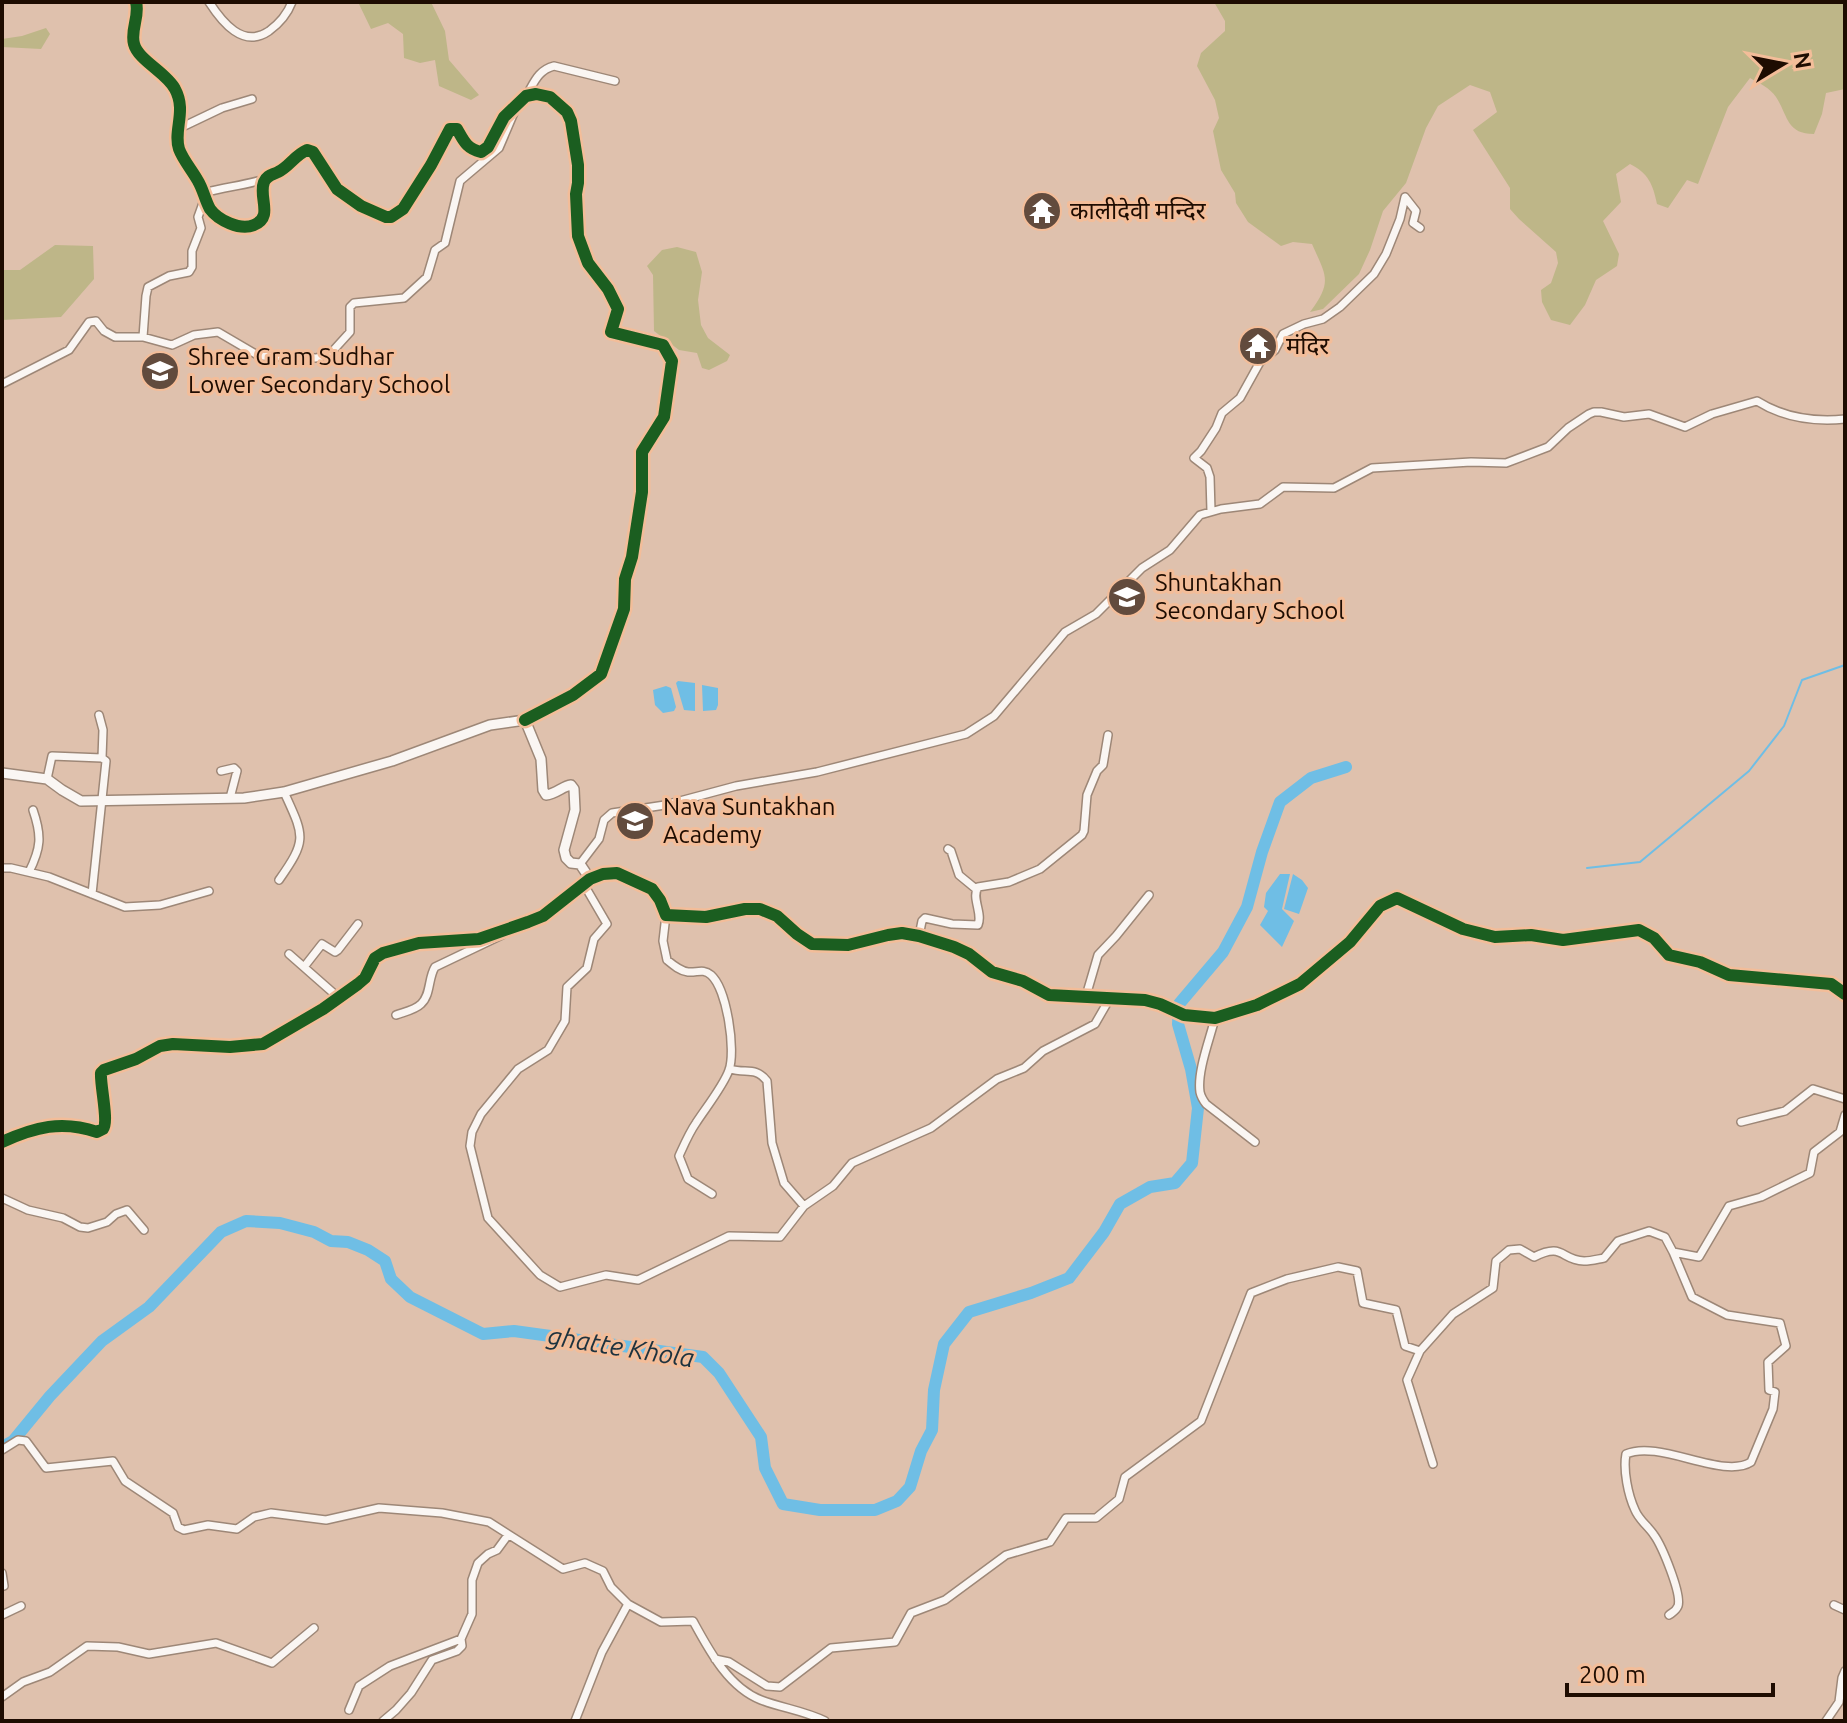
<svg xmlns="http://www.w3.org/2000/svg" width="1847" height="1723" viewBox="0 0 1847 1723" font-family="Ubuntu,'Noto Sans Devanagari',sans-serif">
  <rect width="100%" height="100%" fill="#dfc1ad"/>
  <path fill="#beb688" d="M358,2h73l14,29 4,29 30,35 -8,5 -32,-14 -4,-26 -15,3 -16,-5 -1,-24 -15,-11 -17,6z
    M1214,2h631v87l-19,4 -4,21 -8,20c-28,0 -26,-19 -38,-37 -6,-9 -17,-14 -26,-19l-22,29 -30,77 -11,-4 -19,28 -11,-4c-4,-20 -9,-31 -27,-40l-14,10 5,28 -18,19 16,33 -2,12 -21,14 -11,25 -15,20 -19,-5 -9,-18 -1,-12 10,-7 7,-20 -2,-11 -37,-33 -9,-10v-21l-37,-58 24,-18 -7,-20 -20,-7 -32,21 -12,22 -20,55 -23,28 -13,39 -11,24 -36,35 -13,3c23,-31 16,-36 2,-68l-19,-2 -12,4 -33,-24 -12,-19 -1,-10 -14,-23 -8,-39 6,-13 -4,-18 -18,-34 4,-13 24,-22v-10z
    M46,28l4,6 -9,15 -39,-2v-8l20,-3z
    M55,245l38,1 1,33 -33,38 -59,3v-50h18z
    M677,247l19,5 6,20 -4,28 3,25 7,13 22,17 -3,6 -18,9 -7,-2 -5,-15 -18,-3 -25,-19 -1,-56 -6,-9 15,-16z"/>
  <path fill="#6fbee5" d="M678,681l17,2v28l-11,-1 -8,-27z
    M702,685l16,3v17l-2,5 -13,1z
    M666,686l5,2 5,19 -2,4 -11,2 -8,-8 -2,-15z
    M1280,874h10l-8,35 12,12 -12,26 -22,-22 8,-14 -4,-4 2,-14z
    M1293,874l9,6 6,8 -9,26 -15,-5z"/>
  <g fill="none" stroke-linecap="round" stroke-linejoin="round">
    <path stroke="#6fbee5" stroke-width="2" d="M1587,868l53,-6 109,-91 35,-45 18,-46 43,-15"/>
    <path stroke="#6fbee5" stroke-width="12" d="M4,1446l9,-5 37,-45 52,-55 47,-34 72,-75 25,-11 34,2 34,9 17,9 17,1 20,8 17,11 6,18 19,18 73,37 31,-3 189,26 16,16 42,64 4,31 18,36 37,6h55l22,-9 13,-14 11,-36 11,-21 2,-40 10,-46 25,-32 62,-19 38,-15 35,-46 16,-28 30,-17 25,-4 17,-20 6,-55 -7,-39 -13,-45 1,-20 44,-52 24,-45 15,-55 18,-50 31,-24 35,-11"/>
    <defs>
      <path id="street" d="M136,2c4,14 -6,28 -2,42 4,16 33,29 41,45 12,22 -2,41 4,60 4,11 13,21 19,32 5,8 7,19 12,28 8,11 30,22 44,16 20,-8 4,-28 10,-43 3,-7 8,-7 14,-10 11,-5 17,-17 29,-22l6,2 24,37 24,17 25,11h5l12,-8 28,-44 19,-36h7c7,12 9,19 24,23l7,-5 16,-30 22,-21 10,-2 14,3 17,15 4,9 7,44v18l-2,11 2,42 10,27 20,26 10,20 -7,23 52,13 9,16 -8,56 -22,35v40l-10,65 -7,22 -1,30 -23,65 -28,21 -48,25
        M209,2c13,20 34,47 60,29 11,-8 18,-16 23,-29
        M526,96c8,-13 12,-26 28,-30l61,15
        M178,129l44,-21 30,-9
        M143,337l3,-41 2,-9 21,-11 20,-4 3,-5v-16l9,-23 -3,-11 9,-25c19,-5 39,-7 58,-13
        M2,384l67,-34 20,-28 7,-1 8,10 11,6h28l29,8 22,-10 24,-3 41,24 57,2 14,-4 20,-22v-25l4,-4 50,-5 23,-21 8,-27 10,-7 15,-62 39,-33 17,-40
        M1211,511l-1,-34 -3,-9 -13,-10 7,-7 15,-23 6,-15 18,-15 20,-36 15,-12 8,-16 21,-10 19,-5 17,-12 34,-33 12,-20 14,-35 5,-22 11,14 -3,12 7,5
        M221,771l13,-3 3,3 -7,27
        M47,779l5,-23 50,2
        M948,849l3,2 8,24 17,14
        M580,864l19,-25 5,-19 8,-7 53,-8 71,-19 81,-14 149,-38 28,-18 71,-84 31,-18 46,-46 28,-18 30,-35 21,-6 39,-5 23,-17 51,1 38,-20 99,-6 35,1 42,-16 20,-19 21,-14 5,-2h7l23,5 25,-3 36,13 27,-13 45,-13c27,17 57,21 88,18
        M2,868h9l38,9 76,30 35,-2 49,-14
        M29,872c12,-24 13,-36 4,-62
        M590,879l-4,9 21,36 -13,15 -7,29 -20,19 -2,34 -17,29 -30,19 -37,45 -9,18 -2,14 18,72 52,57 20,12 46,-12 32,5 91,-44 51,1 24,-31 29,-20 19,-23 79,-35 66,-49 27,-11 19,-17 52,-27 15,-26
        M279,880c29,-41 25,-44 5,-88
        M92,894l14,-133 -4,-3 1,-28 -4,-15
        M666,915l-3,26 4,19c6,5 13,11 21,12 9,1 15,-4 23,3 16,14 25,76 18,95 -5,15 -24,39 -33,53 -7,10 -12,22 -17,33l9,23 24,15
        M919,936l3,-15 3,-3 27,6 26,1c5,-12 -7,-27 0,-38l31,-5 31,-13 42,-34 2,-4 3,-36 10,-24 6,-6 5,-30
        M289,954l50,44
        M304,967l18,-23 13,8 3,-2 20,-26
        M1086,996l12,-41 18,-19 33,-41
        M396,1015c8,-3 19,-5 25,-11 10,-9 7,-26 14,-37l67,-32
        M1215,1018c-5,21 -18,53 -15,74 1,5 3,8 6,12l49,38
        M730,1069c16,5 25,-3 37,12l5,62 12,40 20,23
        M1741,1122l44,-11 28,-22 32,10
        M2,1142c33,-15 60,-22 95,-10 2,-1 4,-2 6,-3 6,-7 -3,-44 -2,-56l3,-3 32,-11 24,-13 13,-2 57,3 33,-3 60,-35 35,-25 7,-6 10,-20 8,-5 36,-10 60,-4 64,-23 43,-34
        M2,1198l26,12 35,8 17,9 8,1 19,-6 9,-8 11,-4 17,20
        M2,1450l16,-10 8,1 20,27 67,-7 12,20 48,32 5,14 6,3 24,-5 29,4 17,-12 17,-4 55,7 53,-12 63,5 47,9 74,47 22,-6 18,8 8,16 17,17 33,18 32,-1c16,29 35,66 68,79 21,8 44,11 64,21
        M1433,1464l-26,-84 13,-29 33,-37 40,-26 3,-27 13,-11 11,-1 14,8c30,-15 26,3 50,4 7,0 14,-2 20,-3l14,-17 31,-10 16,6 8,15 26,5 30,-51 32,-9 49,-24 4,-21 26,-20 5,-17
        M2,1573l2,13
        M1834,1605l11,5
        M2,1615l19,-9
        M1669,1615c4,-3 7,-4 9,-9 4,-12 -16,-60 -24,-71 -6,-9 -15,-15 -19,-25 -7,-15 -12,-40 -9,-56 33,-15 97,26 125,8l22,-53 2,-17 -6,-2 -1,-28 18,-16 -6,-23 -53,-8 -35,-18 -19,-45
        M715,1659l14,3 38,24 13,1 51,-39 64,-6 16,-29 34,-13 61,-45 44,-13 16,-24h30l23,-19 6,-22 76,-56 50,-128 36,-14 51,-12 19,4 6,32 33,7 9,36 15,5
        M2,1697l21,-15 27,-10 37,-26 31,1 31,7 67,-11 56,20 42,-35
        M349,1710l10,-24 31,-20 71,-27
        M383,1721l13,-11 15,-17 21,-33 25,-9 5,-5 -1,-7 11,-25v-34l6,-17 10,-9 9,-4 11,-15
        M575,1721l27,-69 26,-48
        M1826,1721l13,-19 3,-24 3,-7"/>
      <path id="secondary" d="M2,773l45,6 15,11 19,11 163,-3 40,-6 108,-31 98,-36 35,-5 16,39 2,31 3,5c10,-1 17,-9 25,-10l3,4 1,21 -11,40 2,8 5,5 9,1 10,15 27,-6 35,16 8,11 6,15 40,2 39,-8h15l17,7 20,18 15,10 36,1 40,-10 14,-2 17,3 35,11 15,7 23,18 31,9 26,14 96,5 15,4 24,11 31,3 42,-13 43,-21 50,-42 30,-36 17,-8 66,31 32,8 36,-2 32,5 76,-10 15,8 15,17 31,7 29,13 102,9 14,10"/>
    </defs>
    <use href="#street" stroke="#9d8777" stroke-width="10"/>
    <use href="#secondary" stroke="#9d8777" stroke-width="12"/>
    <use href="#street" stroke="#faf6f3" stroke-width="7"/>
    <use href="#secondary" stroke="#faf6f3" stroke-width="9"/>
    <defs>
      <path id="cycleway" d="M136,2c4,14 -6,28 -2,42 4,16 33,29 41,45 12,22 -2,41 4,60 4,11 13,21 19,32 5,8 7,19 12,28 8,11 30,22 44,16 20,-8 4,-28 10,-43 3,-7 8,-7 14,-10 11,-5 17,-17 29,-22l6,2 24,37 24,17 25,11h5l12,-8 28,-44 19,-36h7c7,12 9,19 24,23l7,-5 16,-30 22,-21 10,-2 14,3 17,15 4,9 7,44v18l-2,11 2,42 10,27 20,26 10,20 -7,23 52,13 9,16 -8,56 -22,35v40l-10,65 -7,22 -1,30 -23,65 -28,21 -48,25
        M2,1142c33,-15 60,-22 95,-10 2,-1 4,-2 6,-3 6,-7 -3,-44 -2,-56l3,-3 32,-11 24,-13 13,-2 57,3 33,-3 60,-35 35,-25 7,-6 10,-20 8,-5 36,-10 60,-4 49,-17 15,-6 47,-37 13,-5 14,-1 35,16 8,11 6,15 40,2 39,-8h15l17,7 20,18 15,10 36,1 40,-10 14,-2 17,3 35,11 15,7 23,18 31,9 26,14 96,5 15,4 24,11 31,3 42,-13 43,-21 50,-42 30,-36 17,-8 66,31 32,8 36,-2 32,5 76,-10 15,8 15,17 31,7 29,13 102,9 14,10"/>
    </defs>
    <use href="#cycleway" stroke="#f3bd99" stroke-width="17"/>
    <use href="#cycleway" stroke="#1b5e20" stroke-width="12"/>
  </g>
  <defs>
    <symbol id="temple-disc" viewBox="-11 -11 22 22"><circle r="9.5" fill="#624b3d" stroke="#f3bd99"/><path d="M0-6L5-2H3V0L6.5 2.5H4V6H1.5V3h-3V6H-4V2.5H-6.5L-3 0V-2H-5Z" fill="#fff"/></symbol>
    <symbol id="school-disc" viewBox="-11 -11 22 22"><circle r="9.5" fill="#624b3d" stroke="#f3bd99"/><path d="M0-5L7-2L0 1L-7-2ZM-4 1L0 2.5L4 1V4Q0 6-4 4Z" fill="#fff"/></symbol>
  </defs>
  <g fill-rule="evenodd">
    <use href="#temple-disc" x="1020" y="189" width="44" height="44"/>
    <use href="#temple-disc" x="1236" y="324" width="44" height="44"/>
    <use href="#school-disc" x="138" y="349" width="44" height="44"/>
    <use href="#school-disc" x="1105" y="575" width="44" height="44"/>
    <use href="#school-disc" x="613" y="799" width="44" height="44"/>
  </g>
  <g text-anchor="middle" stroke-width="6" stroke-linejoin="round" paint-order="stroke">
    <g font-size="24" fill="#1e0c01" stroke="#f3bd99" text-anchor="start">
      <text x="1070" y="219">कालीदेवी मन्दिर</text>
      <text x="1286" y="354">मंदिर</text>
      <text x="188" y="365">Shree Gram Sudhar<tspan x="188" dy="28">Lower Secondary School</tspan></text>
      <text x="1155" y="591">Shuntakhan<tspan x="1155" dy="28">Secondary School</tspan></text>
      <text x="663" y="815">Nava Suntakhan<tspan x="663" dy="28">Academy</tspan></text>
    </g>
    <g font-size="26" font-style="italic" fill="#1d323e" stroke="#f3bd99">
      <text transform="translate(621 1347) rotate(9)" y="9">ghatte Khola</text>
    </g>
  </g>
  <rect width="1847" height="1723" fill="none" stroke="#1e0c01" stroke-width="8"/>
  <g transform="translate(1783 64) rotate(80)" stroke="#f3bd99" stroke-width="6" paint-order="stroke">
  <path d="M0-6L14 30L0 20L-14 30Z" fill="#1e0c01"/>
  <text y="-12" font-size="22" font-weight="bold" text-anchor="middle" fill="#1e0c01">N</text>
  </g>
  <path d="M1567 1683v12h206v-12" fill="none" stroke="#1e0c01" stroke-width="4"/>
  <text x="1579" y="1683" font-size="24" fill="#1e0c01" stroke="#f3bd99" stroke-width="6" paint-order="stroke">200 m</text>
</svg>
